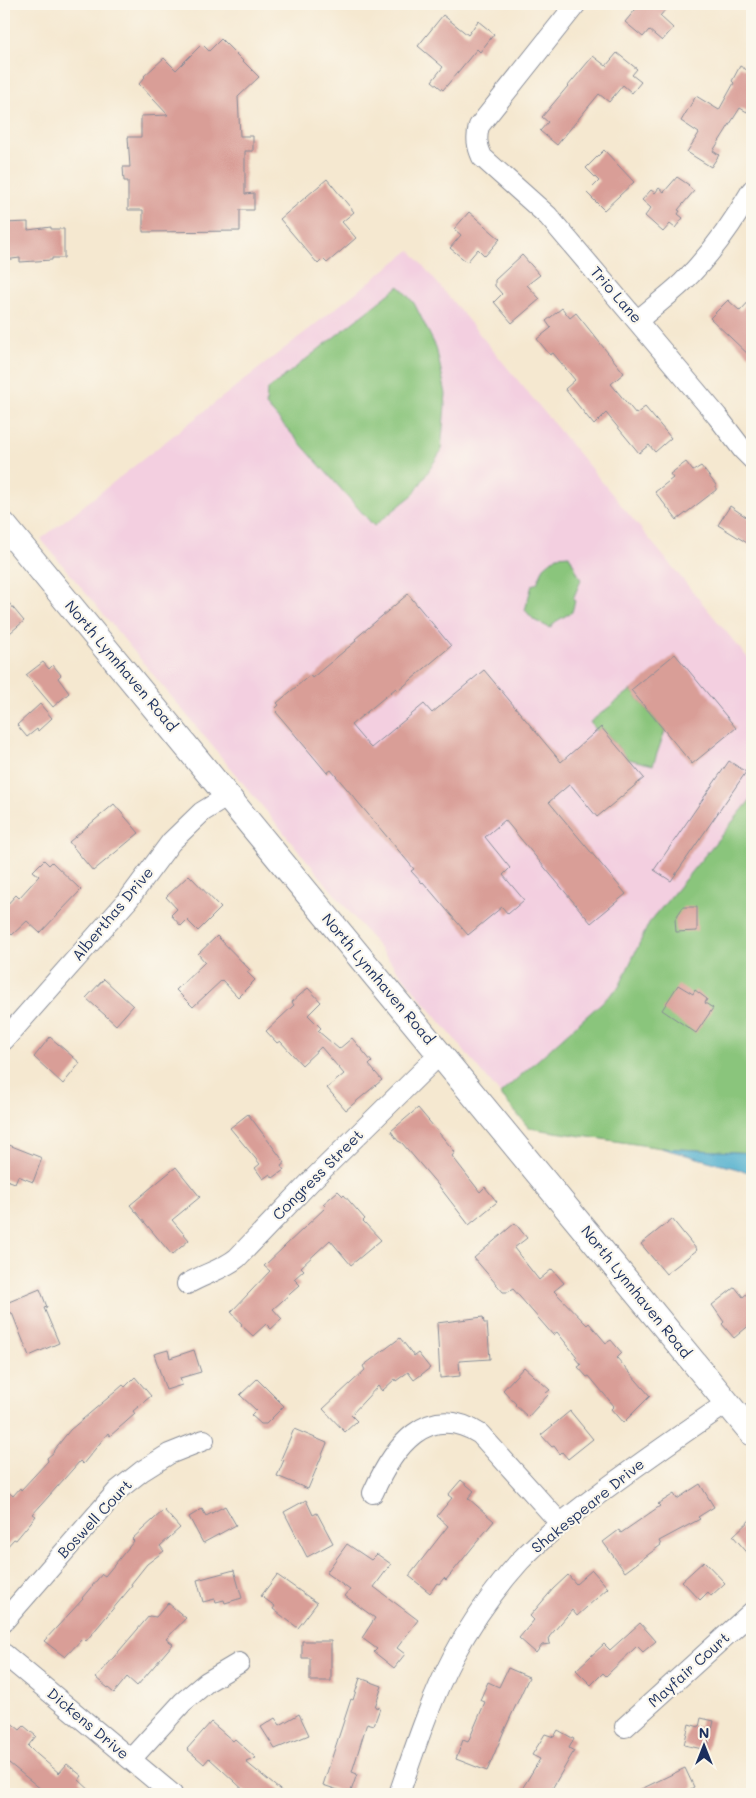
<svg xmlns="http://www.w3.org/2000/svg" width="756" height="1798" viewBox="0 0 756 1798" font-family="Mali,sans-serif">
  <rect width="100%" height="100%" fill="#fbf7ec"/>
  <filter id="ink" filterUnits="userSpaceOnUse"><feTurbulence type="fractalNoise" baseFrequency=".02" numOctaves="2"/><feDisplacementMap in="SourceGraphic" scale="10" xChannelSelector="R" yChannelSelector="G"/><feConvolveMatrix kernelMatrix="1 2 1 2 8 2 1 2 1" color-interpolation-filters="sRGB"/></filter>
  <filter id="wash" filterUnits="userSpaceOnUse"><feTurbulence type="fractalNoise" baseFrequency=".0096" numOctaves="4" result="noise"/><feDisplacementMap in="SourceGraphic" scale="20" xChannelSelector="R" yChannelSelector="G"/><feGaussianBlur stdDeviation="1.12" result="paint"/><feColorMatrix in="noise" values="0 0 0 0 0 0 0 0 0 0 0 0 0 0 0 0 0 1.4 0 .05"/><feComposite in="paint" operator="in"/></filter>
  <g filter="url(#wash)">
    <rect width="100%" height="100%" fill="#f5e8d0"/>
    <path fill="#f3cfe0" d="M410,250l342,413v135l-103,125 -30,64 -119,107 -459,-555z"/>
    <path fill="#8ac57b" stroke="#527a6c" d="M399,286l15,17 22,44 10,47 -5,57 -27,43 -40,32 -108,-121 1,-15z
      M569,555l12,25 -8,19 2,2 -3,11 -17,10 -5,6 -16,-8 -9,-10 7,-25 5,-2 7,-16 13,-11z
      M631,690l34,41 -12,34 -25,-6 -26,-31 -5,3 -7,-9z
      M752,798v355l-91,-5 -132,-20 -29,-34 119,-107 30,-64z"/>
    <path fill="#4eaecd" stroke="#346e96" d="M661,1148l91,5v20z"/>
    <g id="blocks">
      <path fill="#d99e97" d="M640,4h30l-10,12 13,12 -11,13 -13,-11 -6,7 -18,-15z
        M443,15l25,20 10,-14 16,13 -14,18 -3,-3 -34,41 -11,-9 11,-14 -25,-21z
        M221,39l38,38 -21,20 2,39h13v15h-8v43l9,-1v17h-14v21l-97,1v-22h-15v-29h-4l-1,-14h7l-2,-30h13v-21l27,-1 -29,-31 6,-7 -1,-1 20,-18 12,12 26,-26 7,7z
        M617,53l20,16 -5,6 9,7 -9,11 -9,-8 -14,17 -10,-8 -42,51 -17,-14 8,-9 -6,-5 51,-61 13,10z
        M740,66l12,7v30l-5,9 -7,-4 -27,43 6,4 -8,12 -24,-15 12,-19 -18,-12 15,-25 23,14 15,-27 -2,-2z
        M604,150l30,32 -30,28 -17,-17 12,-12 -13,-13z
        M677,177l12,8 -1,1 6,5 -16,19 2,1 -2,3 5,4 -8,10 -5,-4 -7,8 -18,-16 6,-8 -9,-8 9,-10 4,3 4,-5 5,4z
        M327,179l27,33 -12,10 14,16 -29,25 -4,-4 -5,5 -38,-45z
        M469,212l31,27 -15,17 -7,-7 -11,13 -17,-14 11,-13 -7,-6z
        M28,222v8l23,-3v2h13v29h-12v2l-32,2v-4l-16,2v-37z
        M522,255l18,20 -13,10 13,14 -28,24 -18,-21 8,-8 -7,-8v-6z
        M752,298v60l-42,-40 18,-18 12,11z
        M562,308l8,10 6,-5 48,60 -13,11 25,30 9,-7 26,31 -16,14 -6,-7 -10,8 -33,-40 -12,12 -29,-36 10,-9 -22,-27 -3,2 -13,-16 14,-11 -5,-7z
        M686,462l7,9 8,-5 15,19v5l-39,30 -22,-28 18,-14 -3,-4z
        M730,506l22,15v25l-34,-21z
        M408,594l43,52 -53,45 -2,-3 -45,37 18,21 2,2 53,-44 8,9 52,-43 77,92 40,-35 43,51 -47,39 -27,-33 -21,18 77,92 -35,29 -86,-103 -20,17 25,31 -7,7 21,25 -16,14 -6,-7 -34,28 -45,-53 -1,1 -11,-12 3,-2 -83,-99 -4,3 -51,-61 2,-2 -2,-2 3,-3 -2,-2 33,-28 2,3 44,-37 -1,-2z
        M4,597l20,24 -20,17z
        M675,654l61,74 -44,36 -61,-74z
        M43,662l6,7 4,-4 8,10 -3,3 11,15 -16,14 -27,-32z
        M40,704l12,14 -14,13 -1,-2 -10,8 -10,-12z
        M729,761l17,11 -75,109 -17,-11z
        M114,804l25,29 -46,38 -24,-29z
        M44,860l5,5 3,-3 29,28 -41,43 -13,-12 -15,14 -8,-8v-19l12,-13 3,3 20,-22 -6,-5z
        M189,875l32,33 -23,23 -11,-11 -6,6 -10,-11 6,-6 -11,-12z
        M683,907h14v24l-21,1 -1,-13z
        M217,936l33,34 -3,2 8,8 -17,17 -16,-17 -29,27 -17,-17 29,-28 -7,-8z
        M104,979l29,27 -17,19 -30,-27z
        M678,985l15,9 2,-4 12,9 -2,4 8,5 -17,25 -34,-23z
        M308,988l13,14 -13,13 13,13 -3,3 21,18 13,-11 20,24 -3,3 13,15 -36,30 -19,-22 17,-14 -23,-27 -19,18 -22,-24 -3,2 -11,-12 28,-26 -2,-3z
        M50,1037l30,26 -17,21 -29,-27z
        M418,1108l37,44 -3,4 28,36 5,-5 12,15 -28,23 -31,-40 -36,-42 -4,-2 -7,-10z
        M248,1114l37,49 -4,3 3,4 -11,8 -3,-4 -7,5 -8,-11 5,-4 -30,-36z
        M4,1143l38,15 -9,24 -15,-6 -3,7 -11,-4z
        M176,1167l24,30 -28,23 17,20 -17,15 -42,-50z
        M338,1191l5,5 1,-1 21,24 -2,2 18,19 -30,25 -21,-25 -29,27 3,3 -10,9 6,6 -27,24 9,10 -11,10 -5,-5 -13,12 -12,-11 1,-1 -11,-12 39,-41 -6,-5 62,-59 -3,-3z
        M672,1219l25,31 -31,24 -25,-30z
        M515,1223l12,15 -13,10 10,13 15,19 13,-11 12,14 -10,8 33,34 2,-2 17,20 5,-3 11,13 -5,5 33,38 -27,27 -12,-14 3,-3 -25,-30 -2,1 -9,-10 3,-2 -6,-7 2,-1 -20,-25 -4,3 -40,-46 -5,3h-5l-29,-34z
        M735,1287l8,10 9,-8v34l-18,15 -12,-14 2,-2 -12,-17z
        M40,1289l7,18 -3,1 15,35 -30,13 -17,-43 -8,-2v-7z
        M483,1317l1,6h3l3,36 -31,2 1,15 -20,2 -3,-55z
        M400,1338l14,18 4,-3 12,15 -16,12 -6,-8 -12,9 -1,-2 -13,12 -4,-5 -27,29 6,6 -12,11 -22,-23 42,-39 -2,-4z
        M168,1350l2,8 24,-8 7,22 -21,6 2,7 -16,5 -12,-36z
        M524,1367l26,23 -4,3 2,2 -20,22 -13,-12 1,-1 -13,-14z
        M135,1377l16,19 -18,15 2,3 -25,22 -2,-3 -25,31 -3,-3 -47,53 3,2 -20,24 -2,-1 -10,11v-62l9,8 7,-8 1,2 27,-29 -1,-3 6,-5 1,-3 16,-20 45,-38 8,-7 2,2z
        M257,1379l27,27 -18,18h-5l-10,-9 5,-5 -16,-15z
        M570,1411l23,28 -25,20 -6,-7 -2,2 -6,-8 -2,1 -11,-12z
        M294,1429l33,14 -19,46 -31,-13 7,-16 -3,-1z
        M461,1480l13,11 -6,7 26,23 -48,59 -2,-2 -5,6 -2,-1 -7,10 -21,-17 39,-50 -11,-10 15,-18 -4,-3z
        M700,1484l14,23 -16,10 2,2 -41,22 2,4 -36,27 -22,-30 16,-12 2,3 39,-27 -2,-2 16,-10 3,5z
        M306,1500l7,15 4,-2 16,30 -26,14 -23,-45z
        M225,1506l11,19 -33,18 -14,-26 13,-8 4,7z
        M164,1510l16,18 -20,18 4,5 -17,13 -16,20 1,2 -46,55 -3,-3 -18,19 -21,-16 39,-42 -1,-1 20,-24 3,2 29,-35 -2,-2z
        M752,1518v40l-19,-22z
        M347,1544l24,16 6,-6 14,10 -17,23 44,33 -21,28 8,6 -11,14 -20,-16 3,-3 -15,-11 13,-20 -30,-22 5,-6 -24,-17z
        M704,1561l21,22 -14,13 -3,-4 -8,8 -18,-19z
        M234,1570l8,28 -17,5 -1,-3 -8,2 -1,-3 -12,3 -6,-22z
        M592,1570l16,18 -31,28 -5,-6 -23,27 1,7 -8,1 -6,8 -17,-15 15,-18 -4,-4 23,-27 15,-14 8,9z
        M277,1575l40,28 -19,25 -25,-19 2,-3 -14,-10z
        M168,1603l18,15 -20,21 7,5 -36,42 -10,-9 -13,16 -18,-15 53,-62 7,1z
        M640,1623l16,18 -13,11 -6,-6 -31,30 -3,-3 -12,12 -15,-15 28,-26 6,6z
        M302,1641h29v40h-21v-23h-8z
        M508,1668l21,9 -25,54 -17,40 -31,-12 7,-19 5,2 17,-40 -5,-2 8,-18 11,5z
        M360,1678l22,8 -7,21 5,1 -6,17 -7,-2 -15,49 5,2 -7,20 -27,-9 28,-86 2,1z
        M299,1714l10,21 -34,14 -14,-22 14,-9 5,7z
        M4,1717l16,13 4,-4 12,10 -8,10 4,4 27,23 8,-9 15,12 -3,4 15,14h-47l-43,-35z
        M701,1718l13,3 -7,29 -23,-5 5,-21 10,3z
        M211,1722l22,19 2,-2 21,19 -10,4 39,32h-37l-39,-36 -5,6 -17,-15z
        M558,1730l16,9 -5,9 5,3 -25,43h-30l21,-35 -8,-4 13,-21 9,3z
        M685,1768l9,19 -12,7h-51z"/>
    </g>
  </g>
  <g filter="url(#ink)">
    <use href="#blocks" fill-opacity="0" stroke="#888c97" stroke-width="1"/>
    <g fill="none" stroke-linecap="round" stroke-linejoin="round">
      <defs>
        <path id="minor" d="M576,4l-97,122c-3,12 -2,20 3,31l66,59 89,105 80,95 26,34 9,9
          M637,321c15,-13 31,-25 45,-38 28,-27 51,-60 70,-93
          M4,1040l124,-140 43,-58 31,-30 26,-16
          M187,1284c17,-10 35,-14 50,-26l75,-78 128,-126
          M373,1493c20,-45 54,-93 107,-59l81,90
          M4,1621l114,-131 24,-19 27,-17 35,-14
          M4,1654l168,140
          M625,1727l127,-115
          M131,1759l52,-57 24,-20 32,-19
          M399,1794c16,-46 31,-93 54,-137 18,-34 41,-67 67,-96 19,-20 41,-38 63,-55 46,-36 95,-69 144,-103"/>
        <path id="tertiary" d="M4,525l748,908"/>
      </defs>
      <use href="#minor" stroke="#888c97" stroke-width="22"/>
      <use href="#tertiary" stroke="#888c97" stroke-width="27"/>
      <use href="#minor" stroke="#fff" stroke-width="20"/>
      <use href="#tertiary" stroke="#fff" stroke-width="25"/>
    </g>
  </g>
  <g text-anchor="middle" stroke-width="4.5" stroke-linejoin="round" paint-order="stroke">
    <g font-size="15" fill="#1b2f5e" stroke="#fbf7ec">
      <text transform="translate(616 295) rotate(49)" y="5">Trio Lane</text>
      <text transform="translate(121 666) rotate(50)" y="5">North Lynnhaven Road</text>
      <text transform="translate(113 914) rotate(-50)" y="5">Alberthas Drive</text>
      <text transform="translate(378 979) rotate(50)" y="5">North Lynnhaven Road</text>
      <text transform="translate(318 1175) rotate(-45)" y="5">Congress Street</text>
      <text transform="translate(636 1292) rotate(51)" y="5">North Lynnhaven Road</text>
      <text transform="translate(588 1506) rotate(-39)" y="5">Shakespeare Drive</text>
      <text transform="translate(95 1519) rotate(-47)" y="5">Boswell Court</text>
      <text transform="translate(689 1670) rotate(-42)" y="5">Mayfair Court</text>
      <text transform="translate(88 1724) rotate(40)" y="5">Dickens Drive</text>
    </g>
  </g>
  <rect width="756" height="1798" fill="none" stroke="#fbf7ec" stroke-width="20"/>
  <g transform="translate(704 1746)" stroke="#fbf7ec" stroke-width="4" paint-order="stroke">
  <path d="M0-4L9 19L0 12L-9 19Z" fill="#1b2f5e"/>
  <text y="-8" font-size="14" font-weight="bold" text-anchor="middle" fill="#1b2f5e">N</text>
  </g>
</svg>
